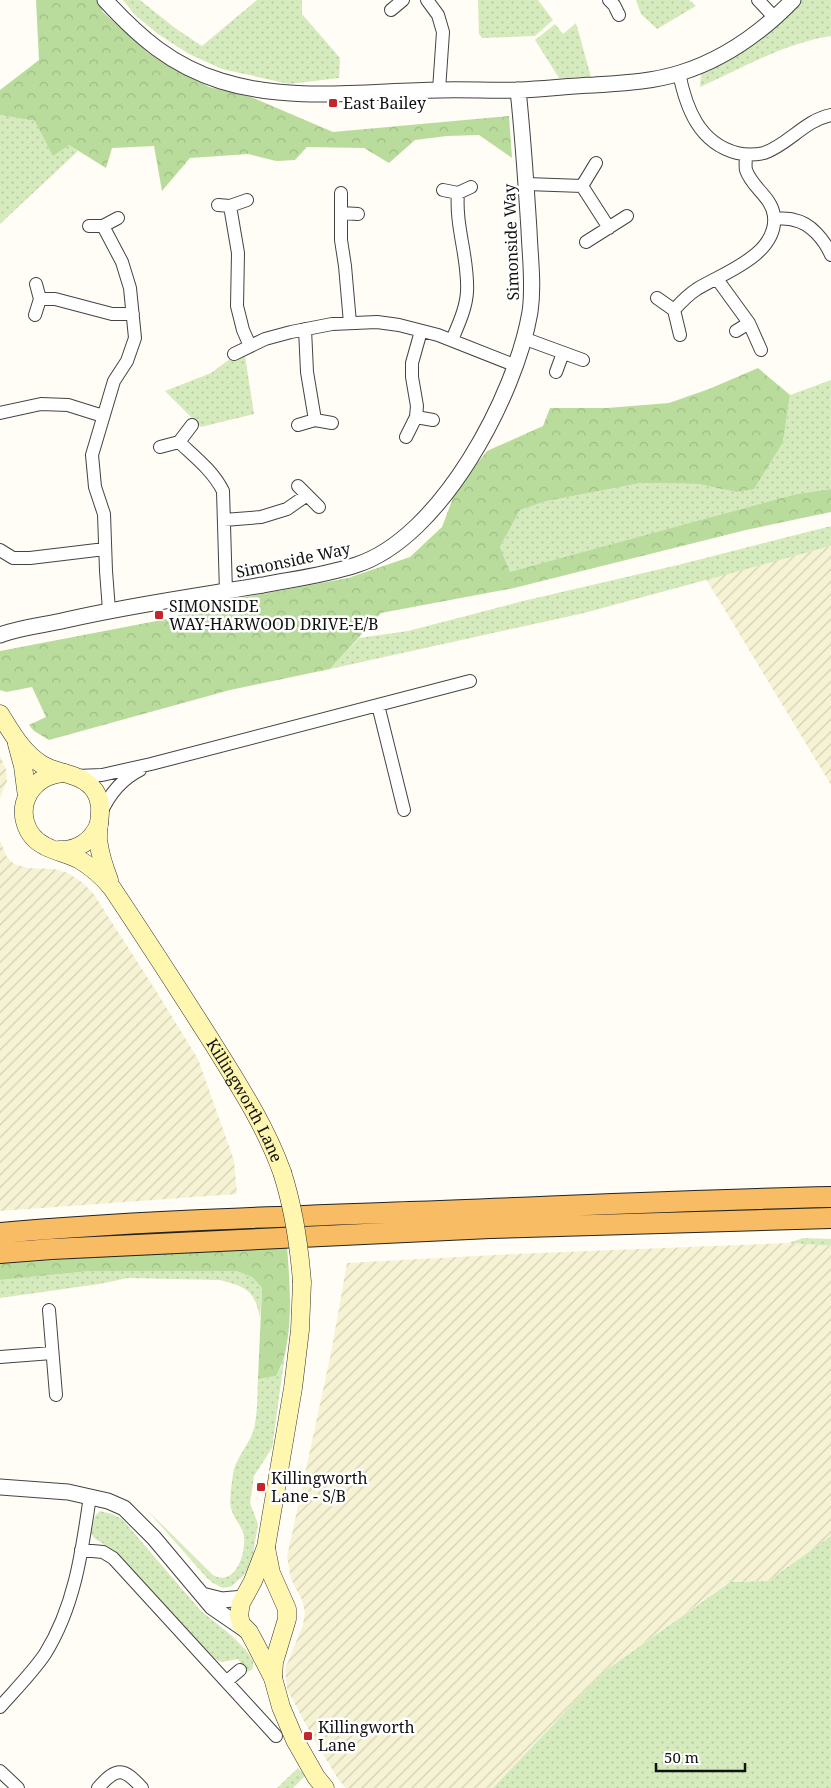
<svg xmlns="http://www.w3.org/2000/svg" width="831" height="1788" viewBox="0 0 831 1788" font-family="'Noto Serif',serif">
  <defs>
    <pattern id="farmland-furrows" width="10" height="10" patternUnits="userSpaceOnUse" patternTransform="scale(1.25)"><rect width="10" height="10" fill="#f6f3d4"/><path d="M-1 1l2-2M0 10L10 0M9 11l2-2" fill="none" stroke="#d2cfb5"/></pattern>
    <pattern id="grass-dots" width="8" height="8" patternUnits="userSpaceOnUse" patternTransform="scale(1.25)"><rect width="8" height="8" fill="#d5ebbd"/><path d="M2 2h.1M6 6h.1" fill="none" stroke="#b6c8a1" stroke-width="1.8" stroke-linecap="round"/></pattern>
    <pattern id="forest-crowns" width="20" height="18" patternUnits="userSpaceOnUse" patternTransform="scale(1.25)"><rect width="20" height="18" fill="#b9dc9c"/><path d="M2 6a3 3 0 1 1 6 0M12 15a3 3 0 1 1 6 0" fill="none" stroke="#9ebc85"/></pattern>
  </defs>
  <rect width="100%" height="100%" fill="#fffdf5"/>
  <path fill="url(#farmland-furrows)" d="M831,546v239l-125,-206z
    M0,756l6,13 1,12 -7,17z
    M0,841l7,16 7,7 14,4 26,1 14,4 15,10 10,10 65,101 40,65 36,101 3,34 -237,17z
    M789,1243l42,3v290l-63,45 -39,1 -127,91 -109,115h-147l-8,-9 -26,-43 -25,-47 -2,-20 18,-44 2,-13 -3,-12 -11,-21 -4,-22 44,-204 16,-90 167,-9z"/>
  <path fill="url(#grass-dots)" d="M123,0h17l35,28 27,18 55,-46h45v14l38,44 -1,20 -50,6 -67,-15 -33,-15 -31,-20 -23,-19z
    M478,0h60l15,20 -18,16 -53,2 -3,-4z
    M636,0h53l7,6 -39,23 -16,-15z
    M802,0h29v36c-46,7 -89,32 -131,51l1,-13 52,-29 32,-27z
    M576,23l15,54 -32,1 -24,-38 20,-16 8,10z
    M0,115l35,6 43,30 -78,73z
    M245,356l9,58 -53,13 -36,-36 46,-18 19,-14z
    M831,380v109l-35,5 -286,79 -10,-26 20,-37 27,-9 94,-18 57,1 38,8 47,-50 7,-47z
    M831,526v20l-247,67 -254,56 29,-31 49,-7 115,-30 155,-36z
    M803,1238l28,1v7l-42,-3z
    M91,1271h145l16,6 10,11 -2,30c-5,-28 -15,-32 -41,-38l-91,-2 -29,6 -99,14v-18z
    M286,1347l-14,101 -18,28 -4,27 8,21 -6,36 -7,14 -13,12 -9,2 -10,-5 -6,-5 -60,-68 66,65c23,13 35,-25 30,-43 -3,-8 -10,-15 -12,-24 -2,-7 1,-26 2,-34 2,-15 15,-28 20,-42 5,-16 4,-36 5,-53l18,-3 5,-9z
    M100,1511l12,3 10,5 79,92 30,24 15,15 7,11v8l-6,3 -9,-13 -16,3 -10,-4 -96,-106 -22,-14 -3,-5 4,-17z
    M831,1536v252h-338l109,-115 128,-91 38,-1z
    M298,1768l7,8 -12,12h-16z"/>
  <path fill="url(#forest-crowns)" d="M36,0h61l6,12 45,41 61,34 42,10 82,35 176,-16 3,42 -33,-23 -32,1 -32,4 -26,23 -25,-15 -57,-1 -12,13 -19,1 -28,-7 -58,4 -28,33 -8,-45 -42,2 -6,20 -37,-23 -16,11 -18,-35 -35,-6v-25l39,-30z
    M758,368l32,27 -7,47 -29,47 -18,3 -38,-8 -57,-1 -94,18 -27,9 -20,37 10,25 286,-78 35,-5v23l-85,18 -232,58 -133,25 -51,56 -100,21 -181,50 -15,-9 -5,-6 17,-8 -14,-30 -26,5 -6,-2v-39l167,-32 46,-16 135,-25 62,-21 32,-30 14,-37 31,-39 56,-25 7,-18h57l62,-5 40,-14z
    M287,1247c3,37 8,97 -11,129l-18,3 4,-91 -10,-11 -16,-6h-145l-91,9v-16l137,-10z"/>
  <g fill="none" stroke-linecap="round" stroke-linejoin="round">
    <defs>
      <path id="minor" d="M427,0l11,15 5,17 -4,58
        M609,0l5,5 5,10
        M758,0l17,18
        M391,10l12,-10
        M679,73c7,35 20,70 58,80 8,2 18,2 27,0 24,-8 41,-33 67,-38
        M527,184l55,2 14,-23
        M582,186l27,42
        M443,190l15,3 13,-6
        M341,193v47l4,26 5,57
        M218,205l12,1 17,-6
        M230,206l8,47 -1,53 6,24 7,16
        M341,213l17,1
        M774,218c7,1 14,0 20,2 17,3 31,21 37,35
        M89,226h14l15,-8
        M103,226l19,36 8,26 5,50 -8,23 -13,20 -22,74 3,32 9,27 2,57 3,39
        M586,242l41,-26
        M717,279l32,44 12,27
        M657,298l17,12 6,25
        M40,299h15l57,15h21
        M674,310c7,-8 14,-15 23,-21 26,-16 81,-34 77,-73 -2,-19 -22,-28 -28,-46 -1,-4 0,-11 0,-15
        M35,315l5,-16 -4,-15
        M305,329l2,43 8,48
        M736,331l13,-8
        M523,338l60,22
        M452,340c6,-15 14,-31 15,-48 2,-33 -12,-65 -9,-99
        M234,354l31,-15 26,-7 41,-8 45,-2 22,3 39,10 76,30
        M556,372l7,-19
        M0,413l41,-9 27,1 35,11
        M416,417l17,3
        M298,425l17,-5 17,3
        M406,437l10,-20 1,-11 -5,-29v-14l9,-32
        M179,442c16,15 34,29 44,49l3,101
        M160,447l19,-5 13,-17
        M298,486l21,21
        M224,520l37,-3 26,-8 20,-14
        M0,550l13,8h17l75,-9
        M378,705l26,105
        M76,776l26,-1 49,-11 319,-83
        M101,813c8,-18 21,-34 39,-43
        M49,1310l7,85
        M0,1357l52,-4
        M81,1550l22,2 10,6 163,178
        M227,1681l13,-11
        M0,1707c15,-17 32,-34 45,-53 30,-48 37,-103 45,-158
        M0,1771l18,17
        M98,1788c19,-22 26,-20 44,0"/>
      <path id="tertiary" d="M105,0c34,37 67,66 116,81 70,22 146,10 218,9 27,-1 53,1 80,0 25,-1 50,-4 75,-5 30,-2 57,-3 86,-12 45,-14 81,-40 113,-73
        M0,635c21,-8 45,-10 66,-15 65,-15 131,-24 197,-35 31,-6 63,-10 93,-20 85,-27 160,-170 174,-253 4,-27 0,-55 -1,-82 -3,-47 -6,-94 -11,-140
        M0,1487l68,5 40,9 16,7 30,30 58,69 35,24
        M202,1595l20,5 22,-2"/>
      <g id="secondary">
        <path d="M0,714c12,19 22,38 41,50 17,11 41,8 54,27 10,16 2,32 3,49 2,14 6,27 11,40"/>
        <path d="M17,744l6,22 4,31"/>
        <path id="s1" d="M64,773c-15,1 -27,7 -35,20 -11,19 -4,43 16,53 11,6 24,8 35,14 13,8 23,17 32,28 34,51 67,102 100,154 26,42 53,83 70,130"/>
        <path d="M59,850c18,1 33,-9 40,-26"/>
        <path d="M302,1282l-2,48 -7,58 -27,159 -13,34 -12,22 -2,12 2,9 8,8 7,13 17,33 8,29 14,33 21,37 9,11"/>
        <path d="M266,1548l5,25 16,36v10l-13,43 -1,16"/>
      </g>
      <path id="trunk" d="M0,1233c136,-12 273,-16 409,-21 141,-5 281,-12 422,-15
        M0,1253l52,-4 438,-21 341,-10"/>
    </defs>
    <use href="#minor" stroke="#444" stroke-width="14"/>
    <use href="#tertiary" stroke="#444" stroke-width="17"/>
    <use href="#secondary" stroke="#333" stroke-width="19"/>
    <use href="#trunk" stroke="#222" stroke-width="22"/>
    <use href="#minor" stroke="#fff" stroke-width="12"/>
    <use href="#tertiary" stroke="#fff" stroke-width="15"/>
    <use href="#secondary" stroke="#fff6b0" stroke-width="18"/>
    <use href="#trunk" stroke="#f7bc64" stroke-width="20"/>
    <defs>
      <path id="secondary-bridge" d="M282,1172c12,37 17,72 20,110"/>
    </defs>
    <use href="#secondary-bridge" stroke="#333" stroke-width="19" stroke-linecap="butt"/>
    <use href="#secondary-bridge" stroke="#fff6b0" stroke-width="18"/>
  </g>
  <g fill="#c4262e" stroke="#fff" stroke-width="2">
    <rect x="328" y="98" width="10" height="10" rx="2.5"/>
    <rect x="154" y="610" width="10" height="10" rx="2.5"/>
    <rect x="256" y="1482" width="10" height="10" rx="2.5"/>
    <rect x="303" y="1731" width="10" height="10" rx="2.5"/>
  </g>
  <g text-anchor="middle" stroke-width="5" stroke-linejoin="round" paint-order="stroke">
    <g font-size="16" fill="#111" stroke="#fff" text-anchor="start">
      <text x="343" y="109">East Bailey</text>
      <text x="169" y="612">SIMONSIDE<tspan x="169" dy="18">WAY-HARWOOD DRIVE-E/B</tspan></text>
      <text x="271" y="1484">Killingworth<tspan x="271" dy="18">Lane - S/B</tspan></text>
      <text x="318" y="1733">Killingworth<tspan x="318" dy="18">Lane</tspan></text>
    </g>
    <g font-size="16" fill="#111" stroke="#fff">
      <text transform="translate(511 242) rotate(-92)" y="6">Simonside Way</text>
      <text transform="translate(293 560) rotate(-12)" y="6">Simonside Way</text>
      <text dy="6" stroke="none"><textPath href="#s1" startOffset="435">Killingworth Lane</textPath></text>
    </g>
  </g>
  <path d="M656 1763v8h89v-8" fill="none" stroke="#111111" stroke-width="2.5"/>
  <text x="664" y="1763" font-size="15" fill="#111111" stroke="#ffffff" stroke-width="4" paint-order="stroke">50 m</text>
</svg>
